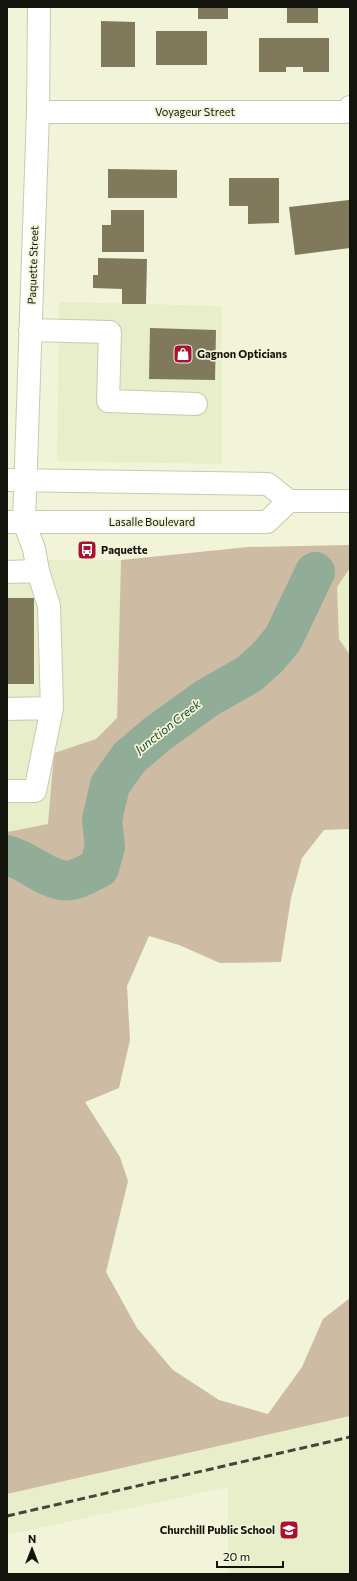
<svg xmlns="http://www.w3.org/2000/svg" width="357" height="1581" viewBox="0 0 357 1581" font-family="Commissioner,sans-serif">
  <rect width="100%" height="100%" fill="#f1f4d9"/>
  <path fill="#e8edca" d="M59,302l163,4v158l-165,-3z
    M7,560h114l-4,158 -21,21 -42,14 -6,71 -41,8z
    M350,568v87l-11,-16 -2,-52z
    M350,1416v158h-122v-87l-221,48v-41z"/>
  <path fill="#cdbba3" d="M350,545v23l-13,19 2,52 11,16v174l-26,1 -22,28 -11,40 -10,64 -61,1 -41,-18 -30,-9 -22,50 3,54 -11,48 -34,14 35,55 8,24 -22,91 31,56 36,42 46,30 49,14 34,-47 21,-48 27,-21v118l-343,78v-662l41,-8 6,-71 42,-14 21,-21 4,-158 127,-13z"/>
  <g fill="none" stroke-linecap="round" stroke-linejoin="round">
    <path stroke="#91ac97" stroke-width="40" d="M7,855c19,5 37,22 54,25 12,3 28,-7 38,-12l6,-21 -3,-27 8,-35 19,-27 28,-24 50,-36 42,-24 18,-16 16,-19 32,-67"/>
  </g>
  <path fill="#81795c" d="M198,7h30v12h-30z
    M287,7h31v16h-31z
    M101,21l34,1v45h-34z
    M156,31h51v34h-51z
    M259,38h70v34h-26v-5h-17v5h-27z
    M108,169l69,1v28h-69z
    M229,178h50v45l-31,1v-18h-19z
    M349,200l1,48 -55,7 -6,-48z
    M111,210h33v42h-42v-27h9z
    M98,258l49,1 -1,45h-24v-15l-29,-1v-13h5z
    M150,328l66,2 -1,50 -66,-1z
    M7,598h27v86h-27z"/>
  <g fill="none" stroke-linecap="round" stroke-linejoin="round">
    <defs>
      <path id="minor" d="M38,112h308l4,-5
        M30,330l80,2 -2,69 88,3
        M7,572l31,-1 -4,-22 -10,-27 14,-410 1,-105
        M7,709l45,-1
        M7,791h28l17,-83 -3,-102 -11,-35"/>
      <path id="major" d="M7,480l261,4 21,17h61
        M7,522h260l22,-21"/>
    </defs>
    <use href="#minor" stroke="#c7cab0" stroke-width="24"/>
    <use href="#major" stroke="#c7cab0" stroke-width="24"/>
    <use href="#minor" stroke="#fff" stroke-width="22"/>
    <use href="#major" stroke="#fff" stroke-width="22"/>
    <path stroke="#454639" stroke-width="3" stroke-dasharray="8 4" stroke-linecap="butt" d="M7,1516l343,-79"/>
  </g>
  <defs>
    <symbol id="shop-square" viewBox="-11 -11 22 22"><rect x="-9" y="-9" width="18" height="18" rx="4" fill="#a91233" stroke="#f1f4d9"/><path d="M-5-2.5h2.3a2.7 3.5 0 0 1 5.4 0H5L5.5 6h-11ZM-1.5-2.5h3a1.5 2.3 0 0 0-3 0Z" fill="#fff"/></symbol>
    <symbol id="bus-square" viewBox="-11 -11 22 22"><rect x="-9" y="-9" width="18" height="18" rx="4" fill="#a91233" stroke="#f1f4d9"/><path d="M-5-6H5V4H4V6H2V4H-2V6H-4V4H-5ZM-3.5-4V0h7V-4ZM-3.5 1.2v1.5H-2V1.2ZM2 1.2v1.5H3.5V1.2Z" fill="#fff"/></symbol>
    <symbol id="school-square" viewBox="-11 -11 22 22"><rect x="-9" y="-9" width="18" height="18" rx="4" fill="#a91233" stroke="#f1f4d9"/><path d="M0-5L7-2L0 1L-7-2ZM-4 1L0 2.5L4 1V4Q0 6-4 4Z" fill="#fff"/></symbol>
  </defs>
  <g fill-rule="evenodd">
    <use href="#shop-square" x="172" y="343" width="22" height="22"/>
    <use href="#bus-square" x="76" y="539" width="22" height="22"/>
    <use href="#school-square" x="278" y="1519" width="22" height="22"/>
  </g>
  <g text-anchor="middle" stroke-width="3.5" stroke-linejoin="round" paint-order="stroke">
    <g font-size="11" fill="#13140b" stroke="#f1f4d9">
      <text x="195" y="116">Voyageur Street</text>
      <text transform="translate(33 265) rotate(-88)" y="4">Paquette Street</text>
      <text x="152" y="526">Lasalle Boulevard</text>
    </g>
    <g font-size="11" font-weight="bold" fill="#13140b" stroke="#f1f4d9" text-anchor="start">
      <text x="197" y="358">Gagnon Opticians</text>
      <text x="101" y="554">Paquette</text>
      <text x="275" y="1534" text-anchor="end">Churchill Public School</text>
    </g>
    <g font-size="12" font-style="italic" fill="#103f21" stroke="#f1f4d9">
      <text transform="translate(168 727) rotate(-38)" y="4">Junction Creek</text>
    </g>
  </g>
  <rect width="357" height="1581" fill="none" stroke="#13140b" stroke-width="16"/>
  <g transform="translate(32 1549)" stroke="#f1f4d9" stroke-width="3" paint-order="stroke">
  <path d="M0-3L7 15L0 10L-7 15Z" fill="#13140b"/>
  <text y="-6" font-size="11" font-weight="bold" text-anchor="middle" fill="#13140b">N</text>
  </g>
  <path d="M217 1561v6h66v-6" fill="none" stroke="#13140b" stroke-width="2"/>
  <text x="223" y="1561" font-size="12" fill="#13140b" stroke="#f1f4d9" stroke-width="3" paint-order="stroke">20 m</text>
</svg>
